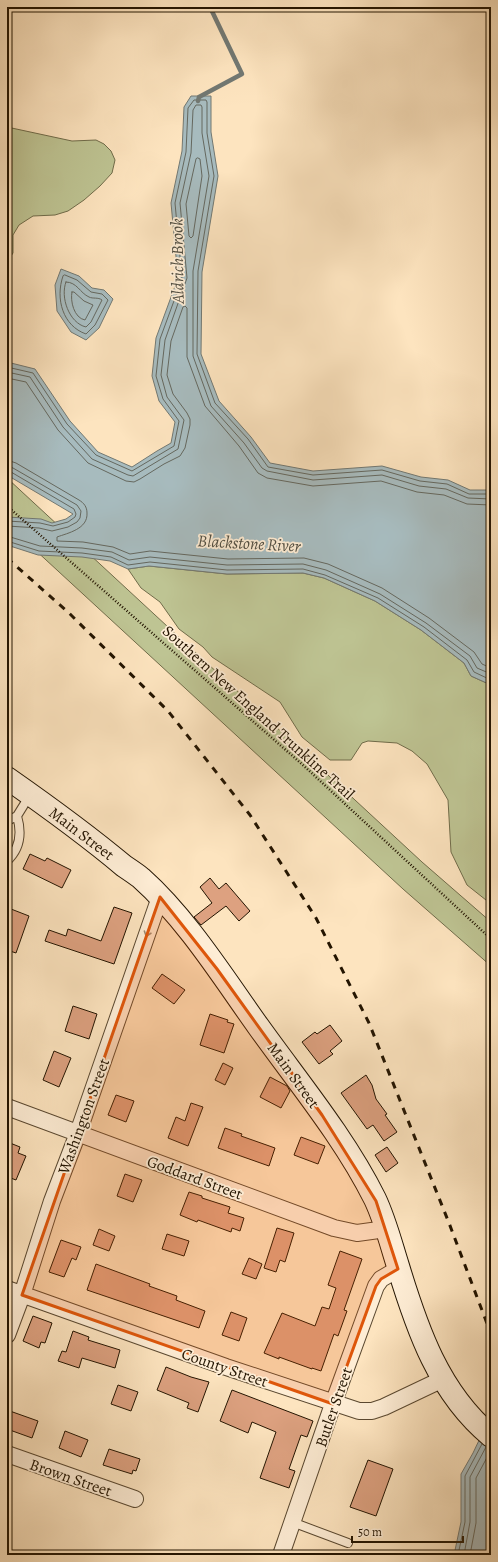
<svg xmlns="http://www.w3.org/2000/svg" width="498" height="1562" viewBox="0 0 498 1562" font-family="Alegreya,serif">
  <rect width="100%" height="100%" fill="#fde4bf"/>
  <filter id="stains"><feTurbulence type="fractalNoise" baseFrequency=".005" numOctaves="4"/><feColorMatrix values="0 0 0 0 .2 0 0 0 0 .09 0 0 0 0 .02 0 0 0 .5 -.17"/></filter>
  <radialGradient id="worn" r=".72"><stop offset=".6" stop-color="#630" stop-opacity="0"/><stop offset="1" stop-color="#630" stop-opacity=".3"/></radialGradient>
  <path fill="#bec493" stroke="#706c4a" d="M7,127l65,14 24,-1 8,4 7,7 4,9 -3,13 -12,13 -16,14 -16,11 -13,4 -22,1 -14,9 -6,10v18l-6,9z
    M7,478l415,384 69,60v44l-88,-77 -396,-365z
    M149,566l78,8 76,-1 21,5 51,23 46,29 43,33 7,13 20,9v219l-24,-19 -16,-33 -3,-52 -21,-36 -15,-13 -15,-8 -29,-2 -6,2 -11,17h-21l-28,-23 -22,-35 -68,-45 -9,-10 -24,-18 -19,-27 -19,-14 -13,-19z"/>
  <path fill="#a7bbbe" stroke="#727872" d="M191,96h20v36l7,44 -16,96 -1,82 18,47 32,36 19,26 43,8 69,-5 39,11 27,3 22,10h21v195l-20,-9 -7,-13 -43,-33 -46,-29 -51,-23 -21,-5 -76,1 -78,-8 -21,3 -18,-8 -28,-4 -44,-2 -31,-10v-28l34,2 11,4 14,-4 7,-5 -66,-39v-113l28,7 35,52 28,31 34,15 25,-16 14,-8 4,-21 -16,-21 -7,-25 4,-38 22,-60 -7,-75 11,-52 2,-44z
    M61,269l18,7 13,12 12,2 9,9 -14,29 -13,12 -15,-8 -14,-21 -2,-26z
    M491,1415v140h-37l7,-33v-48l12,-21z"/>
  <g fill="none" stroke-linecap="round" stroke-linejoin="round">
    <path stroke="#65685f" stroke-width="1" d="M198,158l2,1 2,17 -9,60 -2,2 -2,-2 -3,-32 10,-45z
      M65,275l12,5 14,12 11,2 6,6 -13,25 -9,9c-23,-8 -31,-35 -23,-58z
      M66,282c11,0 14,11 23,15 4,2 9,0 13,3l-11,22 -5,5c-17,-4 -26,-30 -20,-45z
      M72,292h2l10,9 9,4 -8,15c-11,-2 -15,-19 -13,-28z
      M7,367l26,6 34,51 29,31 36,16 42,-25 5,-25 -16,-22 -7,-23 4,-37 22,-60 -7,-76 11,-51 2,-44 6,-8h12l1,2v31l7,43 -16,95 -1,83 18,49 33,36 20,28 45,8 69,-5 38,11 27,3 22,10h22
      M7,372l23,5 33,50 29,32 36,16 5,1 45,-27 6,-29 -17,-23 -6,-22 4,-35 22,-62 -7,-75 11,-50 2,-43 3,-5h5l1,2v26l7,43 -16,95v85l18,50 33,37 18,25 5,3 46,9 69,-5 37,11 27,3 22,9 23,1
      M7,378l19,4 32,48 30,33 38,18 8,1 6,-3 24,-15 16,-8 5,-8 5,-23v-6l-3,-6 -14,-19 -6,-19 4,-34 12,-34 2,-1 2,2v49l18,49 34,40 19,27 9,5 46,8 68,-5 36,11 27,3 23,9 24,1
      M7,460l9,3 63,37c5,3 8,7 8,13 1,16 -19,20 -30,24v4l26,1 30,5 17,7 20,-3 78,8 76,-1 24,6 54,24 47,30 45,34 8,12 9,4
      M7,466l6,2 64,37 4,6 -1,7 -3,4 -9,5 -16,4 -13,-3 -32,-2
      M7,471l4,1 63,37 2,5 -1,3 -7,5 -15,4 -13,-3 -33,-2
      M7,536l33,10 42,2 30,4 17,8 21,-3 77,8 76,-1 23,6 54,24 46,29 44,33 7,12 14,6
      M7,541l32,10 43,2 29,4 17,8 22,-3 77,8 76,-1 22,6 53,23 46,29 43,33 7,12 17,8
      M458,1555l7,-33v-46l17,-32
      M464,1555l6,-33v-45l16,-30
      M470,1555l6,-32v-45l15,-28"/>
    <path stroke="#727872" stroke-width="4.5" d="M198,101l1,-4 43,-23 -32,-67"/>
  </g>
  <path fill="#dda180" stroke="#231400" d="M30,854l15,7 2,-3 24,12 -9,18 -39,-19z
    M210,878l9,11 7,-6 24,28 -11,10 -13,-15 -25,19 -7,-8 18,-14 -12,-16z
    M114,907l18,6 -18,51 -69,-23 4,-11 17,6 2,-7 33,12z
    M11,909l18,7 -13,37 -9,-3v-29z
    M162,974l23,16 -11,14 -22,-16z
    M73,1006l24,8 -8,25 -24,-8z
    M210,1014l18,6 -1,2 7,2 -10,29 -24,-8z
    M330,1025l12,16 -12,10 3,3 -14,10 -17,-22 13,-10 2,2z
    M54,1051l17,7 -12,29 -16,-7z
    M223,1063l10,5 -8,17 -10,-5z
    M366,1075l6,10 4,14 11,15 -2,1 12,17 -13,9 -11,-16 -6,4 -26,-36z
    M270,1077l17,9 3,5 -9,17 -21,-11z
    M116,1095l18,6 -8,21 -18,-7z
    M191,1103l12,4 -15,39 -20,-8 8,-21 9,4z
    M225,1128l17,6 -1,2 34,12 -6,18 -51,-18z
    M301,1137l24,9 -7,18 -24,-9z
    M10,1143l10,4 -2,6 8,3 -10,24 -8,-3 -1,2v-30z
    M387,1147l11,16 -12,9 -11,-17z
    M125,1174l17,6 -9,22 -16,-6z
    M189,1192l13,4v2l28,9 -2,6 16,5 -4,13 -8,-3 -1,4 -33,-12 -1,2 -17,-7z
    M277,1228l17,5 -9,29 -5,-2 -4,12 -12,-4z
    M99,1229l16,7 -6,15 -16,-6z
    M167,1234l22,7 -5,15 -22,-7z
    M61,1240l20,7 -5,13 -4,-2 -8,19 -15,-5z
    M340,1251l22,8 -18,51 3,1 -9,25 -4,-2 -13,37 -9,-3v1l-33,-12v2l-15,-6 18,-40 33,13 7,-19 7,2 7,-21 -8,-3z
    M249,1258l13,6 -6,15 -14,-5z
    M96,1264l54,20 -1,2 28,10 -1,4 29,11 -6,17 -112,-38z
    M231,1312l16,6 -8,23 -17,-6z
    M33,1316l19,7 -7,20 -4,-1 -2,6 -16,-7z
    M73,1331l16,6 -1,3 32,10 -5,18 -33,-10 -3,10 -21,-7 4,-10 4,1z
    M166,1367l25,10 18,5 -11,30 -11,-4 2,-5 -32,-13z
    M118,1385l20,7 -7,19 -20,-7z
    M232,1390l81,31 -6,16 -6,-2 -12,34 6,2 -6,17 -29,-10 16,-46 -24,-10 -4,11 -28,-12z
    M7,1410l31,11 -6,17 -25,-9z
    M65,1431l23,9 -7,17 -22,-9z
    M109,1449l31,10 -4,12 -3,-1 -1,4 -29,-9z
    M368,1460l25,9 -17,47 -26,-9z"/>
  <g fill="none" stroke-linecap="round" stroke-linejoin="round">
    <defs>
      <path id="service" d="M7,821l10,-5 13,-21
        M7,861c13,-12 15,-28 10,-45
        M292,1522l56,21"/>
      <path id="minor" d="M7,1107l327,121 23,5 29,-4
        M7,1289l219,78 133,44h13l12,-4 59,-28
        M7,1335l15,-40 30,-94 26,-68 82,-236
        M7,1454l128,45
        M281,1555l52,-151 43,-118 5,-7 17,-10"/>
      <path id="secondary" d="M7,778c40,28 80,57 117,88 6,4 12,8 17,12 45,40 82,99 117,148 40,56 86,111 117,173 10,21 16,45 23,67 19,63 41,127 93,170"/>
    </defs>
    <use href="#service" stroke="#5a4830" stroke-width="10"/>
    <use href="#minor" stroke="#5a4830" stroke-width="18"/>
    <use href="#secondary" stroke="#231400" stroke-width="24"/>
    <path stroke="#231400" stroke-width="2.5" stroke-dasharray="1 2" stroke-linecap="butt" d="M7,506l297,260 187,173"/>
    <use href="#service" stroke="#feedd5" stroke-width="8"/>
    <use href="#minor" stroke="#feedd5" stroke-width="16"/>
    <use href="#secondary" stroke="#feedd5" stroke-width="22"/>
    <path stroke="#231400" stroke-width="3" stroke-dasharray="7 7" stroke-linecap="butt" d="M7,558l62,55 99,98 82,104 66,103 53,105 80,200 42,111"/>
  </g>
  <defs><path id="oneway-chevron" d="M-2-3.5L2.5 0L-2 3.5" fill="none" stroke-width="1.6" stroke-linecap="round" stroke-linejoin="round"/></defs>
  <use stroke="#9b8b75" href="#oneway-chevron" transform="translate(147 934) rotate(109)"/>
  <path fill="#de560b" fill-opacity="0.2" stroke="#de560b" stroke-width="3" stroke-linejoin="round" d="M160,897l57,72 105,146 54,86 22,68 -17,10 -5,7 -43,118 -311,-109z"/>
  <g text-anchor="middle" stroke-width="3.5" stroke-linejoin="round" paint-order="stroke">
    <g font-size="16" fill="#231400" stroke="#feedd5">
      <text transform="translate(259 712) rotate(42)" y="6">Southern New England Trunkline Trail</text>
      <text transform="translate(82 833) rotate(37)" y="6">Main Street</text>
      <text transform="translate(294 1075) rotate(54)" y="6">Main Street</text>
      <text transform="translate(83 1116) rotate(-70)" y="6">Washington Street</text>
      <text transform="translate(195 1177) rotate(20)" y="6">Goddard Street</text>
      <text transform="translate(225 1367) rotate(19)" y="6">County Street</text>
      <text transform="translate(333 1407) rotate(-71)" y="6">Butler Street</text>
      <text transform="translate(71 1477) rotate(19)" y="6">Brown Street</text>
    </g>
    <g font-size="17" font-style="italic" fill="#514e42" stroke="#feedd5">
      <text transform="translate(177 261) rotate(-91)" y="6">Aldrich Brook</text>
      <text transform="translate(249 543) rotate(3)" y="6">Blackstone River</text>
    </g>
  </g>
  <rect width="498" height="1562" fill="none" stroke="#fde4bf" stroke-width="24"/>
  <rect x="8" y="8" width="482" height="1546" fill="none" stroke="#231400" stroke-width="2"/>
  <rect x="12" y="12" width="474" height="1538" fill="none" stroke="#231400"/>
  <path d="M352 1536v6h111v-6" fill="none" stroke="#231400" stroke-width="2"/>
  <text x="358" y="1536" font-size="12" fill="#231400" stroke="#feedd5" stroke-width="3" paint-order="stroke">50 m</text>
  <rect width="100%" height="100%" filter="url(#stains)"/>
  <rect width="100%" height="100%" fill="url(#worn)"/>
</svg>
